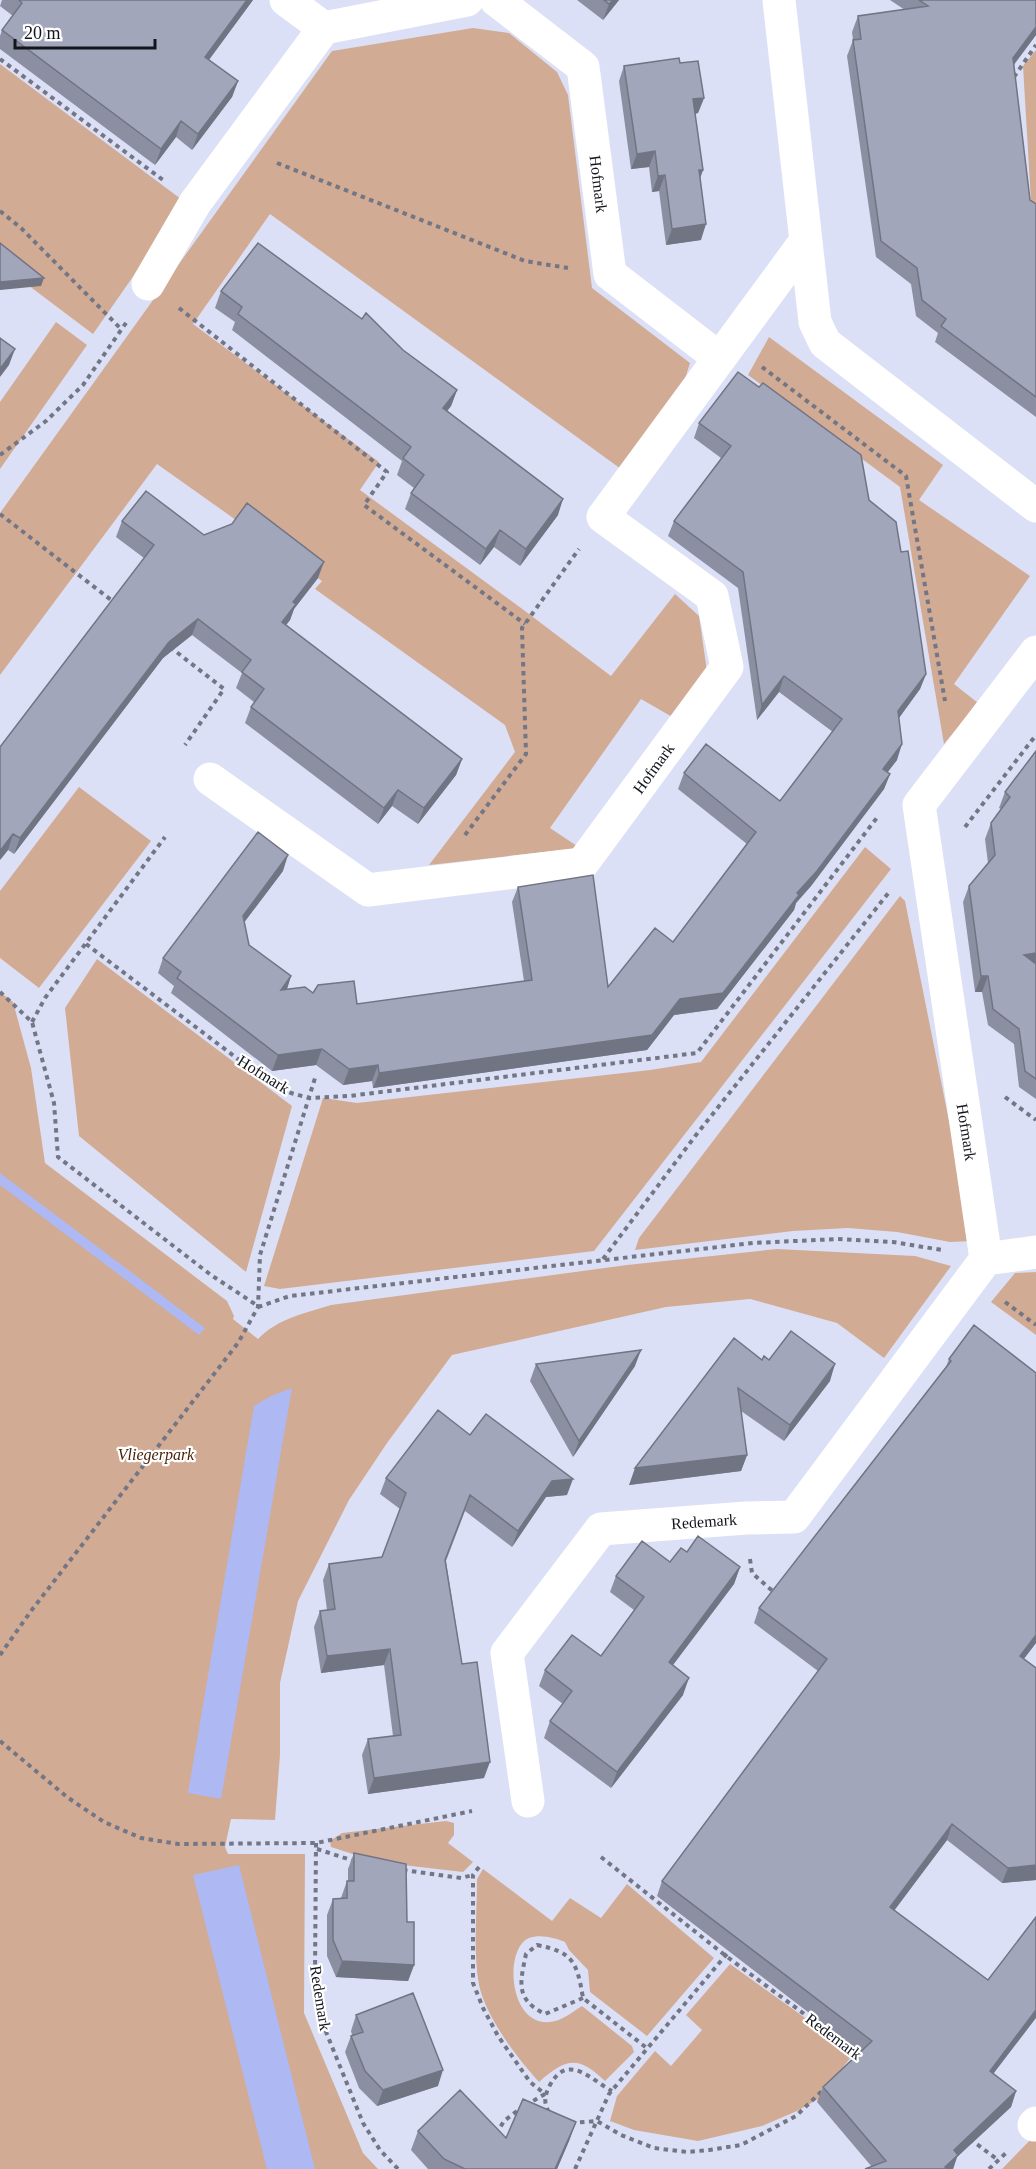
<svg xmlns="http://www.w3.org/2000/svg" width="1036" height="2169" viewBox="0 0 1036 2169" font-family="'Times New Roman',serif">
  <rect width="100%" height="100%" fill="#dce0f6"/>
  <path fill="#d2ab94" d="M473,28l36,5 48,39 11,23 24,193 98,75 -6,19 -63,87 -351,-255 -77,110 186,138 -19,28 161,118 90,68 64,-82 24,22 8,55 -33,47 -33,-19 -91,129 30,20 -151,17 86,-113 -10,-27 -190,-136 7,-8 -165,-117 -157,211v-162l332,-462z
    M1036,50v172l-4,-3 -9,-153z
    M0,64l185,138 -92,132 -93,-70z
    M56,322l31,23 -87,124v-67z
    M769,337l174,128 -24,35 111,76 -76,108 24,19 -34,41 -44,-257 -152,-112z
    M79,787l72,54 -112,147 -39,-30v-67z
    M865,847l26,22 -297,382 -314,38 -16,-3 59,-188 34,5 293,-33 51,-8z
    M900,896l5,5 68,340 -23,1 -53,-10 -49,-4 -55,3 -158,19 4,-12z
    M97,959l195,147 -46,166 -167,-136 -14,-128z
    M0,992l13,10 18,66 14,95 182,138 7,15 -1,3 25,20c19,-20 47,-26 73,-34l296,-40 150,-16 138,7 36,10 -67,92 -47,-35 -87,-24 -84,8 -214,48 -65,88 -38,57 -51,101 -18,82v72l-5,65 -44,-1 -6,28 3,7h77l-1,159 59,140 15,16h-378z
    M1036,1272v63l-45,-33 24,-29z
    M446,1821l8,2v12l-6,8 25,19 -10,10 -86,-10 -46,-15 -1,-6 12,-8z
    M483,1869l69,52 18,-23 31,20 26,-34 87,74 -67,78 -57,-44 -2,-22 -19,-20 -4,-8c-11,-4 -24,-8 -36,-4 -25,10 -21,88 21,84 12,-1 22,-10 32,-16l50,40 2,6 -29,29c-27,-26 -39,-23 -66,1 -22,-24 -53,-65 -60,-97 -6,-34 -2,-71 -2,-106z
    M730,1964l124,89 -34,45 -23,13 -35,15 -64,15 -64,-11 -24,-9 7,-25 38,-45 16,15 31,-36 -16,-15z
    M1036,2134v35h-34z"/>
  <path fill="#aeb8f2" d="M0,1173l205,155 -6,7 -199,-150z
    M292,1388l-71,411 -33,-6 66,-387 17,-10z
    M239,1865l76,304h-48l-74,-294z"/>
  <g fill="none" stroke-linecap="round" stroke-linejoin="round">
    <path stroke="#737684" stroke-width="4" stroke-dasharray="4.5 4.5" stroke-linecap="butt" d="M0,59l163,121
      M1014,77l22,-32
      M277,163l248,98 43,7
      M0,211l21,17 101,102
      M179,308l208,164 -23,33 161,119
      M762,367l144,109 39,225
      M0,455l46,-34 37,-36 45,-65
      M0,514l115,89
      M170,647l54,42 -39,56
      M965,827l71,-92
      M465,835l61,-81 -4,-126 57,-79
      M86,944l177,134 28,15 18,5 40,-2 348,-43 182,-238
      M0,992l32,30 22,81 4,54 153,118 47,31
      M32,1022l13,-24 120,-161
      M1005,1097l31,23
      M603,1259l93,-124 194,-244
      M1005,1302l31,23
      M258,1307l32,-11 463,-53 85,-4 55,3 49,8
      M750,1559l2,14 24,21
      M0,1655l31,-44 207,-268 20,-36 2,-52 55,-177
      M0,1741l67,56 37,25 37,16 37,6 138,-1 156,-32
      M316,1843l-1,131 7,48 41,101 17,27 18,19
      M317,1849l37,12
      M601,1857l125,99 135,100
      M479,1867l-6,8v108l10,25 15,28 32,46 15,12 -17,10
      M403,1870l58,8 12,-3
      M583,1998l-38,16c-30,-15 -25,-31 -19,-60l11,-9c36,7 40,17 46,53l65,51
      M549,2112c-6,-9 -4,-18 1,-27 18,-33 41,-5 62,6
      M571,2123l26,-2 24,14 33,13 33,4 22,-2 32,-5 55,-29 27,-26
      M496,2134l8,-13 17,-13
      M970,2139l28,21
      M575,2169l34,-75 122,-145
      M989,2169l17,-16"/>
    <path stroke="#fff" stroke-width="33" d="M286,0l38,28 143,-28
      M496,0l87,67 27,207 109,84
      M779,0l36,322 10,21 211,163
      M148,284l47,-81 129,-175
      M210,779l158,111 214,-26 145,-197 -15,-71 -109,-79 202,-275
      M986,1259l-67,-454 117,-153
      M986,1259l50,-7
      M528,1801l-21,-148 94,-124 145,-11 48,-1 192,-258
      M1034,2125l2,-2"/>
  </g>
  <path fill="#8b8fa1" d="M2,0h251l-44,60 29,21 -6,16 -40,53 -16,-13 -21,28 -155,-116v-13l2,-6 11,-14 -13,-10z
    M577,0h42l-16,20z
    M890,0h146v35l-22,30 16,135 6,4v213l-101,-75 3,-9 -22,-17 -5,-32 -35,-27 -29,-201 6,-16 -1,-8 6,-16 47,-6z
    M680,63l24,35 -6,15 -3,1 8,56 -3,9 1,61 -35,5 -7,-54 -7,1 -3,-25 -18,2 -12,-88 5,-15z
    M221,291l182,59 54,40 -6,16 -4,5 111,104 -38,51 -26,-19 -14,18 -75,-56 6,-16 3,-5 -17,-13 5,-14 -170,-131 3,-8 -20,-14z
    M699,423l170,77 32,52 25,122 -6,15 -21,29 -2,42 -10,12 3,2 -6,15 -73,97 -15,17 -2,7 -77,99 -43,6 -27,35 -274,38 -1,-7 -29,4 -27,-20 -44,6 -101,-78 3,-7 -16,-13 5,-15 120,-87 -39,51 5,23 42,31 -4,13 26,4 44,11 167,-23 -12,-79 6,-15 90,100 65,-45 74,-98 -69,-55 6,-16 96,28 53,-69 -54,-40 -22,28 -19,-132 -70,-52 6,-15 47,-63 -27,-20z
    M122,521l82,14 114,43 -24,31 -4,11 -4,5 176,134 -6,16 -38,49 -26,-18 -14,18 -133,-101 6,-16 3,-5 -18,-14 6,-15 -50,-38 -29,23 -149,196 -6,-4 -8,10 144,-302 -28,-21z
    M1036,751v348l-17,-12 -5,-43 -26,-19 -6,-33h-7l-12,-90 6,-16 19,-23 -3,-24 6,-16 10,-14 -2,-1 6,-16z
    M949,1359l87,14v270l-12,16 12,9v212l-34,3 -55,-43 -53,70 100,164 22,17 -5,16 -54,50 -4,12h-88l7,-2 -55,-65 6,-15 37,-35 -203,-156 5,-15 156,-210 -64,-48 5,-15 187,-241z
    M762,1360h7l61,21 -46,60 -43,-30 6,44 -6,16 -112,14z
    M536,1364l99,2 -62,91 -43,-76z
    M470,1435l97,60 -21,2 -34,50 -47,-36 -19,50 16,103 22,114 -116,16 -6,-39 6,-16 25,-3 -9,-71 -63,8 -7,-46 6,-16 7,-1 -4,-30 6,-16 53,-7 18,-48 -20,-15 6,-16z
    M687,1552l53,15 -6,17 -61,81 10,30 -72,93 -67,-50 6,-17 13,-17 -24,-18 6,-16 56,-14 33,-46 -24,-18 6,-16 54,-14z
    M354,1853l53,69 7,43 -6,16 -72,-4 -9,-21v-41l6,-16 8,-1 6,-17h1v-12z
    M356,2015l82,71 -61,20 -18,-18 -14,-36 6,-16 1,-1 -1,-4z
    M576,2122l-7,19 -12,28h-129l-17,-19 7,-19 88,7z"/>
  <path fill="#717483" d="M247,0h6l-54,73 6,-16z
    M613,0h6l-16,20 6,-16z
    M1036,27v8l-29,38 6,-15z
    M238,81l-6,16 -40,53 6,-16z
    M704,98l-6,15 -10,2 5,-16z
    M181,121l-5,16 -21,28 6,-16z
    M655,151l-6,16 -18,2 6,-15z
    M699,170h4l-6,15z
    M665,175l-6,16 -7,1 6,-16z
    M706,224l-5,16 -35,5 6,-16z
    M44,278l-3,8 -41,4v-8z
    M15,349l-6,16 -9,12v-8z
    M457,390l-6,16 -14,18 6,-16z
    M563,499l-5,16 -38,51 6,-17z
    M500,530l-6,17 -14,18 6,-16z
    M324,562l-6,16 -24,31 -4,11 -14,18 6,-16 11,-20z
    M198,619l-6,16 -29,23 -149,196 6,-16 149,-196z
    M926,674l-6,15 -27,37 5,-15z
    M784,676l-5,16 -22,28 5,-15z
    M902,744l-5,16 -19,25 5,-16z
    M462,759l-6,16 -38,49 6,-16z
    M890,774l-6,15 -73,97 -15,17 -2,7 -77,99 -43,6 -27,35 -274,38 6,-15 301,-74 117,-106z
    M398,790l-6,16 -14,18 6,-16z
    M13,834l-5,16 -8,10v-9z
    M288,855l-5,16 -46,61 6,-16z
    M1036,953v16l-12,-14z
    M291,976l-5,16 -5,-2z
    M981,976h7l-6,16h-7z
    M322,1049l-6,16 -44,6 6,-16z
    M378,1065l-6,16 -29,4 6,-16z
    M641,1350l-6,16 -62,91 6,-16z
    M835,1364l-5,17 -46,60 6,-16z
    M747,1455l-6,16 -112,14 6,-17z
    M573,1479l-6,16 -21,2 -34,50 6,-16 34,-50z
    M740,1567l-6,17 -71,94 6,-16z
    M1036,1635v8l-22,28 6,-15z
    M390,1649l-6,16 -63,8 6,-17z
    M689,1678l-6,17 -72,93 6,-16z
    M490,1762l-6,16 -116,16 6,-16z
    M952,1824l-5,16 -62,83 5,-16z
    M1036,1865v15l-34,3 6,-15z
    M342,1961l72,4 -6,16 -72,-4z
    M1036,2010v8l-52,68 6,-15z
    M443,2070l-5,16 -61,20 6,-16z
    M1016,2091l-5,16 -54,50 -4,12h-9l10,-19z
    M576,2122l-7,19 -12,28h-2z"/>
  <path fill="#a2a6bb" stroke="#717483" stroke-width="1.5" d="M19,0h228l-42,57 33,24 -40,53 -17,-13 -20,28 -159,-119 20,-27z
    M604,0h9l-4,4z
    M919,0h117v27l-23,31 17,142 6,4v193l-95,-71 5,-7 -24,-19 -5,-32 -36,-27 -28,-201 8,-1 -3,-23 70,-10z
    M679,58l1,5 18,-2 6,37 -11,1 10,71h-4l7,54 -34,5 -7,-54 -7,1 -3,-25 -18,3 -13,-88z
    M0,243l44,35 -44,4z
    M258,243l104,76 4,-6 37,37 54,40 -14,18 120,91 -37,50 -26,-19 -14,19 -75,-56 13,-18 -21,-17 8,-11 -173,-133 4,-7 -21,-16z
    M0,338l15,11 -15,20z
    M738,372l21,15 4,-4 98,72 8,45 27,22 5,30 7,-1 18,123 -28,37 4,33 -19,25 7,5 -73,97 -20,22 2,2 -76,98 -43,6 -28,36 -273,38 -1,-8 -29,4 -27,-20 -44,6 -101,-77 4,-6 -18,-14 95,-126 30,23 -45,61 6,29 42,31 -10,14 24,-3 8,6 5,-8 36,-4 3,23 175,-24 -14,-93 75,-12 15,112 47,-59 18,14 83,-110 -72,-59 22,-29 74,57 62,-82 -58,-43 -22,29 -19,-133 -69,-51 57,-75 -32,-23z
    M146,491l58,44 28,-11 15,-21 77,59 -31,40 3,2 -14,18 180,137 -38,49 -26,-18 -14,18 -133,-101 13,-18 -22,-17 9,-12 -53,-41 -29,23 -149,196 -7,-4 -13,17v-104l154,-202 -32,-24z
    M1036,751v202l-12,2 12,9v115l-11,-8 -6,-42 -26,-20 -5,-33h-7l-12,-90 26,-31 -4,-32 19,-26 -5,-5z
    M974,1325l62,48v262l-16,21 16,12v197l-28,3 -56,-44 -62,83 98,73 48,-63v93l-46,61 26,20 -62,59 4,5 -13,12 2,2h-82l21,-8 -63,-74 49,-46 -210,-160 165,-222 -68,-51 192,-247 -2,-2z
    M791,1331l44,33 -45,61 -52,-37 9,67 -112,13 99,-130 28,22 2,-4 5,4z
    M641,1350l-62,91 -43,-77z
    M438,1410l32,25 16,-21 87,65 -21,2 -34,50 -48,-36 -25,65 17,104 15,-2 13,100 -116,16 -6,-39 33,-4 -11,-86 -63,7 -7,-45 15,-2 -6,-45 53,-7 24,-64 -20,-15z
    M698,1536l42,31 -71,95 20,16 -72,94 -67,-51 22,-30 -27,-21 27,-35 29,21 43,-59 -28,-21 26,-35 28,21 11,-14 6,4z
    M354,1853l52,11 1,58h7v43l-72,-4 -9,-21v-41l14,-1v-17h7z
    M413,1993l30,77 -60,20 -18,-19 -14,-35 12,-4 -7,-17z
    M460,2090l46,48 17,-39 53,23 -21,47h-90l-21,-10 -26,-28z"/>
  <g text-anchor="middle" stroke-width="4.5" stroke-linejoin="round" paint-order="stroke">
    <g font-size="16" fill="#13151c" stroke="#fff">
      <text transform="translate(599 184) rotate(83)" y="6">Hofmark</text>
      <text transform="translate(653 768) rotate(-54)" y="6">Hofmark</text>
      <text transform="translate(264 1074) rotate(32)" y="6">Hofmark</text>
      <text transform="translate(967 1132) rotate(81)" y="6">Hofmark</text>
      <text transform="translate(704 1521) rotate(-4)" y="6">Redemark</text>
      <text transform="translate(321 1998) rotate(81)" y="6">Redemark</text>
      <text transform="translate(834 2036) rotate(37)" y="6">Redemark</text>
    </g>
    <g font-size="16" font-style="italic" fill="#492409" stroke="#fff">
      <text x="156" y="1460">Vliegerpark</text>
    </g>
  </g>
  <path d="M15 39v9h140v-9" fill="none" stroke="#13151c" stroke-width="3"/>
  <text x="24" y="39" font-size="18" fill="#13151c" stroke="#ffffff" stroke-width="4.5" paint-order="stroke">20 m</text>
</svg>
